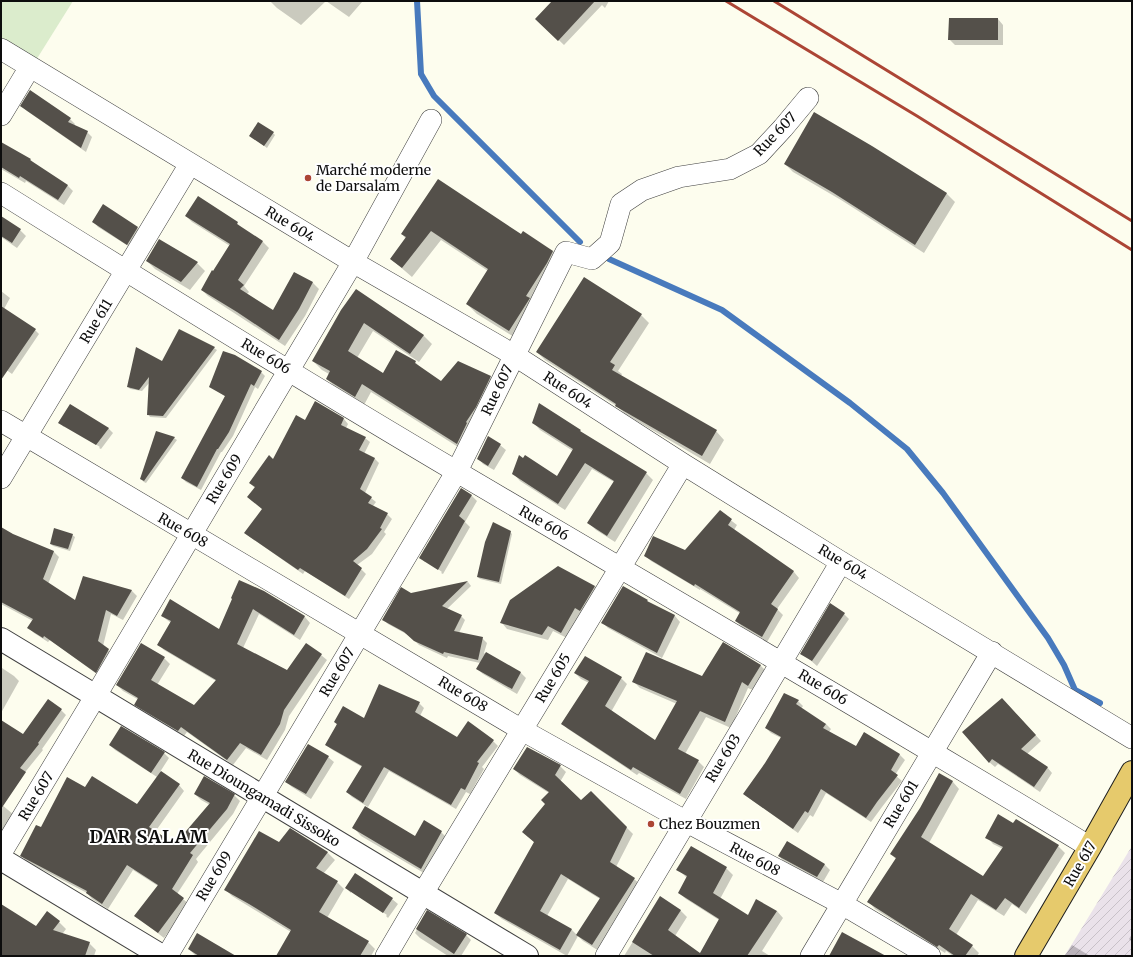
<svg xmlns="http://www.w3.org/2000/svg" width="1133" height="957" viewBox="0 0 1133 957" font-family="Merriweather,serif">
  <defs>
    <pattern id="industrial-furrows" width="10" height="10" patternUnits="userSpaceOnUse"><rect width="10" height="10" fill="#eae2ea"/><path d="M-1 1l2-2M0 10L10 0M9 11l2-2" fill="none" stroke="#c8c1c8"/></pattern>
  </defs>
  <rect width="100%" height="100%" fill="#fdfdee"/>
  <path fill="url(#industrial-furrows)" d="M1132,846v110h-68l8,-12z"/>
  <path fill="#dbeccc" d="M1,1h72l-40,64 -32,-21z"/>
  <path fill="#0003" fill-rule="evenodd" d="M270,1h91l1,1 -13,15 -23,-16 -25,24 -24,-17z
    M553,1h56l-4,7 -3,-3 -38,40 -22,-21z
    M998,19l5,6v20h-48l-6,-6z
    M30,92l40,27 5,5 -1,2 13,6 5,5 -6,15 -59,-41 -5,-5z
    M273,133l2,2 -8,13 -14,-10z
    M1,143l29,16 5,6 33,21 5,5 -9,14 -38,-24 -1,2 -24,-14z
    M871,147l76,47 8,8 -31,51 -83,-53 -48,-28 -8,-8z
    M438,180l84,56 31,15 9,10 -43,79 -42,-26 -10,-10 21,-33 -47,-31 -29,37 -21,-18 15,-20 -4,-5z
    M186,216l51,7 6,7 20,12 6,6 -25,38 5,6 -2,2 27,18 21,-39 18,10 6,6 -14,27 -20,30 -77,-50 -6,-6 28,-44 -38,-24z
    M1,217l19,13 6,6 -9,12 -16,-11z
    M93,221l44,7 6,5 -10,16 -35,-22z
    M147,261l50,2 8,8 -15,19 -35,-21z
    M1,291l9,7 -6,11 31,21 4,4 -27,40 -11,-8z
    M342,311l81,24 9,9 -13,18 -46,-31 -16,27 27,16 31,-12 9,9 17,11 49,-5 9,9 -33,66 -95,-60 -7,13 -28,-17 -9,-9 2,-5 -7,-4 -9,-9z
    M641,315l8,8 -31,48 4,3 -1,2 95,55 8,9 -14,24 -85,-50 -7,-7 -73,-47 -8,-8z
    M214,348l3,2 -51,68 -16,-1 -2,-3 2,-32 -8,9 -12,-2 -2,-3 34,-24z
    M261,372l4,4 -7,13 -3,-2 -22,49 -11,16h-1l-20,38 -15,-8 -4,-4 44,-81 -16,-11z
    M315,402l29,17 4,5 -2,4 19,10 5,4 -6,12 11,5 4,4 -14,30 11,9 -3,4 14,8 5,5 -8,13 2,2 -14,20 -15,11 9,9 -17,25 -44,-28 -2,3 -53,-37 -5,-4 18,-24 -8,-21 -5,-5 24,-23 31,-39z
    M71,405l38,24 4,4 -12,16 -2,-1 1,-1 -36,-22v2l-4,-4z
    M533,422l47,9 4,4 62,38 7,7 -38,62 -19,-12 -7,-7 25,-41 -22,-13 -27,41 -45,-29 -7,-8 44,4 16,-26 -33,-21z
    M174,438l3,2 -31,43 -2,-1 -3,-3z
    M500,445l6,5 -12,20 -11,-6 -5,-6z
    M471,495l6,6 -12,21 5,5 -27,47 -2,-1 1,-1 -17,-12v2l-5,-5z
    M720,512l17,13 -3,5 60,42 5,6 -22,31 6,6 -16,27 -25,-15 -6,-6 5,-7 -41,-25v1l-49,-29 -6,-6 41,-4z
    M1,529l12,6 41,17 5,5 -11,27 28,18 7,-25 49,14 5,5 -14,24 -12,-6 -8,32 11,9 -13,22 -51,-37 -2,2 -14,-9 -5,-5 4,-7 -32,-17z
    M510,532l2,2 -11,50 -21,-5 -2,-2z
    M72,535l3,2 -5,14 -17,-5 -2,-2z
    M468,582l3,4 -24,23 14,7 4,4 -6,13 23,5 5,5 -3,10 37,20 5,5 -9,16 -34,-20 -6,-5 3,-6 -32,-7 -1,2 -28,-13 -9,-9 -22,-12 -5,-5 28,-25z
    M595,586l5,6 -14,24 -6,-3 -13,25 -14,-7 -5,9 -41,-11 -5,-6z
    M263,592l42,25 5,6 -10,17 -41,-26 -16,34 45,23 33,-16 6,5 -38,56 -4,14 -18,30 -21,-12 -13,17 -46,-33 -3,4 -43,-26 -5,-5 3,-5 -16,-9 -6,-6 24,-40 23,13 6,6 -13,21 37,21 22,-25 -52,-31 -6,-6 13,-21 -9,-7 57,14z
    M647,601l4,4 24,11 5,6 -18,36 -54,-30 -6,-6z
    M844,614l5,5 -32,47 -15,-13z
    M723,643l38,23 6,6 -12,19 -7,-3 -17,40 -25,-11 -21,37 13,7 6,6 -18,32 -47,-26 -2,2 -69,-46 -6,-6 27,-40 -8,-4 -6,-6 10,-15 36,20 6,6 -16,28 44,29 22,-37 -37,-16 -6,-6 68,-4z
    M2,668l12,8 5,5 -18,32z
    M798,701l5,5 -2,3 25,15 5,5 -2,3 27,15 9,-14 35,22 5,5 -10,15 7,6 -20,26 -11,15 -45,-29 -13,24 -3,-2 -12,18 -49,-35 17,-34 15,-26 -10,-5 -5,-5z
    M419,703l5,5 -4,8 37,22 36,3 5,5 -16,21 2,2 -14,25 -4,-2 -10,17 -67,-38 -21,36 -16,-10 -5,-5 15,-25 -31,-18 -5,-4 11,-20 -2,-3 30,-3z
    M1008,705l33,36 -14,13 20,13 5,6 -12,19 -42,-28 -3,3 -6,-5z
    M61,710l5,5 -24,34 1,1 -25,31 -17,-11v-49l23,15z
    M110,745l54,8 5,5 -9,14 19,13 5,6 -29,41 20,13 35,-40 -9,-5 -6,-6 39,1 6,6 -7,13 -37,45 2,3 -21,32 12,10 -25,34 -28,-22 22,-30 -25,-16 -25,39 -16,-10 -5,-6 -61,-32 -5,-6 21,-26 43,-41 52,18 20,-29 -42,-27z
    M328,757l6,5 -23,37 -19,-12 -6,-5z
    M560,766l6,6 -6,10 21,20 10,-10 42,42 -17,33 18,12 7,6 -42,66 -16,-10 -5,-5 -11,20 -65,-37 -7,-6 40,-70 -12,-11 23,-28 3,-11 -29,-18 -6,-6zM568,879l32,20 -23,36 -5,-5 -25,-14z
    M939,774l14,8 6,7 -30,54 55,35 19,-29 -10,-5 -6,-7 71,9 7,7 -39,61 -14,-10 -8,12 -26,-16 -22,35 16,11 7,7 -2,3h-24l-7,-5 -1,2 -70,-44 -6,-7 27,-43 -5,-5 30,-46z
    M1,804l13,11 -13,21z
    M354,828l61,9 26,-5 8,8 -20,36 -68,-40z
    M290,829l38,24 7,7 -12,14 14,8 7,7 -17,29 41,24 7,7 -4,7h-94l14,-24 -59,-36 -7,-7 54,-46z
    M788,842l37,23 5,5 -7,12 -39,-20 -5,-6z
    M726,868l7,7 -13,24 28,18 29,-6 6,7 -21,33 8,5h-146l36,-58 20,12 7,7 -12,19 25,18 19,-34 -33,-21 -7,-6 8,-15 -9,-9z
    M346,888l46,11 6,5 -10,14 -2,-2 1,-1 -36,-24v2z
    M1,905l35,23 23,-6 7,7 -20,27h-45z
    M427,912l39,23 5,5 -10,16h-13l-28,-18 -5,-5z
    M1132,934v8l-3,-3z
    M89,943l7,7 -2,6h-31z
    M1072,945l18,11h-25z
    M189,949l45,7h-38z"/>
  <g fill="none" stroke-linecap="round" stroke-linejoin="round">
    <path stroke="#487abd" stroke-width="6" d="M417,1l4,73 13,22 146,146
      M609,259l113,51 128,93 57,46 36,44 105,145 16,27 11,25 25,13"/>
  </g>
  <path fill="#54504a" d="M552,1h43l-37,40 -23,-22z
    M949,18h49v22h-50z
    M30,90l41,28 -3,4 20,9 -7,17 -61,-42z
    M814,112l58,34 75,47 -32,52 -83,-53 -48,-28z
    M258,122l16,10 -10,14 -15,-10z
    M1,142l30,17 -1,1 38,25 -10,15 -38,-24 -1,2 -18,-11z
    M438,179l83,55 2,-3 30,20 -6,12 -21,33 4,2 -21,33 -43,-27 22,-35 -57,-38 -29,37 -12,-9 16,-22 -5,-3z
    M198,196l40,26 -1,2 26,17 -25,39 6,5 -4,4 33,21 21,-38 19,10 -14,27 -20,31 -42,-28 -36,-22 11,-20 1,1 17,-27 -45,-28z
    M103,204l35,23 -11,18 -35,-23z
    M1,216l20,13 -9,14 -11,-7z
    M159,239l39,23 -17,20 -35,-21z
    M584,277l58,37 -32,48 5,3 -3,5 105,60 -15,26 -87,-50 1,-2 -80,-52z
    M356,289l68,46 -14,19 -46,-31 -16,28 35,22 13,-23 20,11 -1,2 26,18 17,-20 33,15 -15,31 -10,15 1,1 -10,21 -95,-60 -7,13 -29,-18 4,-8 -18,-10 29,-51z
    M1,306l35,23 -35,51z
    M179,329l36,18 -52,69 -16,-1 2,-38 -10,13 -12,-3 9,-40 26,14z
    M223,351l12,4 27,16 -8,15 -3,-2 -22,48 -11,17h-1l-20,38 -16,-9 44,-82 -16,-9z
    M315,401l29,17 -3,7 25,12 -7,13 16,8 -15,31 12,8 -4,6 20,10 -8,15 2,1 -15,20 -14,12 9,7 -17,28 -45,-28 -2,2 -54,-37 18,-24 -15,-12 8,-10 -6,-4 20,-28 4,4 23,-44 9,5z
    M539,403l42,27 -1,1 67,41 -40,64 -20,-13 27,-42 -29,-18 -27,41 -46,-30 7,-19 4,3 2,-3 32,21 16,-27 -41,-26z
    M70,404l39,24 -13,17 -38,-22z
    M156,431l19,6 -31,44 -4,-2z
    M488,436l13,8 -13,22 -11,-7z
    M461,488l11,7 -13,21 6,5 -27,49 -19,-12z
    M720,510l12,9 -4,6 66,46 -23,33 7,5 -16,28 -27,-16 5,-9 -45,-28 -1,2 -50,-30 9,-20 32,14z
    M493,522l18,9 -12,51 -22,-5 8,-35z
    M1,527l12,7 41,17 -11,28 32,21 8,-24 49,14 -15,26 -11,-6 -8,31 11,8 -13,24 -52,-37 -1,2 -16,-10 6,-9 -32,-17z
    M54,528l19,6 -5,15 -18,-5z
    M558,566l37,20 -15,25 -5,-3 -14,25 -13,-7 -6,9 -42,-12 10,-23z
    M239,580l25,11 41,25 -11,19 -41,-26 -16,35 50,26 19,-27 16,11 -38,56 -4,14 -19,31 -21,-12 -13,17 -46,-33 -3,4 -44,-26 4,-7 -22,-13 25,-42 24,14 -14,23 43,25 22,-25 -59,-35 14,-24 -10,-5 9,-17 49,30 13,-30 -1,-1z
    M468,581l-26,25 20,9 -8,16 29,6 -5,23 -34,-8 -1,2 -29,-13 -10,-9 -22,-12 19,-33 10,6z
    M623,586l25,14 -1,1 28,14 -18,38 -56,-30z
    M830,603l15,10 -33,48 -12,-7z
    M723,642l38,23 -13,21 -6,-4 -17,40 -25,-11 -22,38 21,11 -19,34 -47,-27 -2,3 -70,-46 28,-43 -15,-8 11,-17 37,21 -17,29 50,34 22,-39 -45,-19 14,-30 56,24z
    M486,652l35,20 -9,17 -36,-20z
    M379,684l41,18 -5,10 42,25 11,-16 26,19 -17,22 2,1 -14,27 -4,-2 -10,17 -67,-38 -21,36 -17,-11 16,-26 -37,-21 12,-21 -3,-2 9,-16 21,12z
    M784,693l15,7 -3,4 30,20 -3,4 33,18 8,-14 36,22 -9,16 7,5 -21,27 -11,16 -45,-29 -13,24 -3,-2 -12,18 -50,-35 22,-31 16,-26 -16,-9z
    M1002,698l34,37 -15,14 27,18 -14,20 -42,-28 -3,4 -27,-31z
    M48,699l14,10 -24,34 1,1 -19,24 6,4 -25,37v-89l22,14z
    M121,726l44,26 -14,21 -42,-28z
    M308,744l21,12 -23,38 -21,-12z
    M527,747l34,18 -6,10 26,25 10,-9 36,36 -17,35 25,16 -43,67 -16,-10 24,-37 -39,-24 -21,37 32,18 -12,21 -66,-37 40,-71 -12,-10 23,-28 -4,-4 8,-8 -36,-23z
    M161,771l19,13 -31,43 26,17 35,-41 -16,-9 10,-18 31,18 -8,15 -37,44 3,2 -21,34 12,9 -26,35 -24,-17 24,-31 -31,-20 -25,39 -16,-11 1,-2 -67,-35 16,-31 5,2 26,-50 18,10 7,-11 45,28z
    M939,773l14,8 -32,56 62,39 20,-29 -18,-9 13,-24 15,9 3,-4 43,26 -40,63 -14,-10 -9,12 -25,-16 -22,35 24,16 -8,11h-10l-16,-11 -2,2 -70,-45 29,-44 -6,-4 30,-46z
    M365,806l50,30 9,-16 18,11 -21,38 -69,-41z
    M290,828l38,24 -12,16 22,13 -19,31 50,29 -9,15h-84l15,-26 -42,-26 -25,-14 35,-59 20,11z
    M787,841l38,23 -8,13 -39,-21z
    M691,846l36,21 -14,26 35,22 8,-16 21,12 -30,45h-93l-22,-14 28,-46 21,14 -13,20 32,23 19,-34 -41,-26 9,-17 -11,-6z
    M355,873l38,25 -10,15 -38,-25z
    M1,904l35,22 11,-15 13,10 -7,9 37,12 -5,14h-84z
    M427,910l40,24 -13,20 -38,-25z
    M842,932l44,24h-57z
    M197,933l39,23h-37l-11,-7z"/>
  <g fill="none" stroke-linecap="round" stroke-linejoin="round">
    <defs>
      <path id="minor" d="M1,49l352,213 161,93 169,109 158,98 291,176
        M1,115l29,-48
        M1,193c152,95 304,189 458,280 210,124 422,247 631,374
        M1,421l521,309 163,91 157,83 88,52
        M1,478l189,-314
        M1,853l94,-156 258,-435 78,-142
        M167,956l290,-485 109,-219 26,7 18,-16 11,-39 21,-14 37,-13 51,-8 29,-15 24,-26 25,-30
        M386,956l37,-63 260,-429
        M606,956l235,-394
        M811,956l181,-304"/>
      <path id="tertiary" d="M1,639l526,317
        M1,859l161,97"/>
      <path id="trunk" d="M1026,956l64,-109 42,-75"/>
    </defs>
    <use href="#minor" stroke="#404040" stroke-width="22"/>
    <use href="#tertiary" stroke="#404040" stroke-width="24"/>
    <use href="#trunk" stroke="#1e1e1e" stroke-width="24"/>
    <use href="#minor" stroke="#fff" stroke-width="21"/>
    <use href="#tertiary" stroke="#fff" stroke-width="22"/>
    <use href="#trunk" stroke="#e6ca6c" stroke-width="22"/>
    <path stroke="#ac4535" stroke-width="3" d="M726,1l191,115 215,134
      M774,1l358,220"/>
  </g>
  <g fill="#ac4535" stroke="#fff" stroke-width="1.5">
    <circle cx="308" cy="178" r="4"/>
    <circle cx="651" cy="824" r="4"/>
  </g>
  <g text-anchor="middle" stroke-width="4" stroke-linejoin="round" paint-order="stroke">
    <g font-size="14" fill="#0d0d0d" stroke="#fff">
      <text transform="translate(775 134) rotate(-46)" y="5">Rue 607</text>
      <text transform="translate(290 224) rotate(31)" y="5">Rue 604</text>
      <text transform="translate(96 321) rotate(-59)" y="5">Rue 611</text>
      <text transform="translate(266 356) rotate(31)" y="5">Rue 606</text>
      <text transform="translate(497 390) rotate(-64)" y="5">Rue 607</text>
      <text transform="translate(568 390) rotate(33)" y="5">Rue 604</text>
      <text transform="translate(224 479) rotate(-59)" y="5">Rue 609</text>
      <text transform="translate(544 523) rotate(30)" y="5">Rue 606</text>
      <text transform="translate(183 530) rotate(30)" y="5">Rue 608</text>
      <text transform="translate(843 562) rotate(31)" y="5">Rue 604</text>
      <text transform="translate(337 672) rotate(-59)" y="5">Rue 607</text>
      <text transform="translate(553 678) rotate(-59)" y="5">Rue 605</text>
      <text transform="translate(823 687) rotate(31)" y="5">Rue 606</text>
      <text transform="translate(463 694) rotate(31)" y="5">Rue 608</text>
      <text transform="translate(723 758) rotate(-59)" y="5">Rue 603</text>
      <text transform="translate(36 796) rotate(-59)" y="5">Rue 607</text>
      <text transform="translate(264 798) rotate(31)" y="5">Rue Dioungamadi Sissoko</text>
      <text transform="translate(901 804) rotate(-59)" y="5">Rue 601</text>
      <text transform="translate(755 859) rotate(28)" y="5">Rue 608</text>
      <text transform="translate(1080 864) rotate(-60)" y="5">Rue 617</text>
      <text transform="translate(214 876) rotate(-59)" y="5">Rue 609</text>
    </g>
    <g font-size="14" fill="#0d0d0d" stroke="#fff" text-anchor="start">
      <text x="316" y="175">Marché moderne<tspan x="316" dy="16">de Darsalam</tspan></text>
      <text x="659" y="829">Chez Bouzmen</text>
    </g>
    <g font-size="18" font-weight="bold" letter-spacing="1" fill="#0d0d0d" stroke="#fff">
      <text x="149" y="843">DAR SALAM</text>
    </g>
  </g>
  <rect width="1133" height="957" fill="none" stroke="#0d0d0d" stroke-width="4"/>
</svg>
